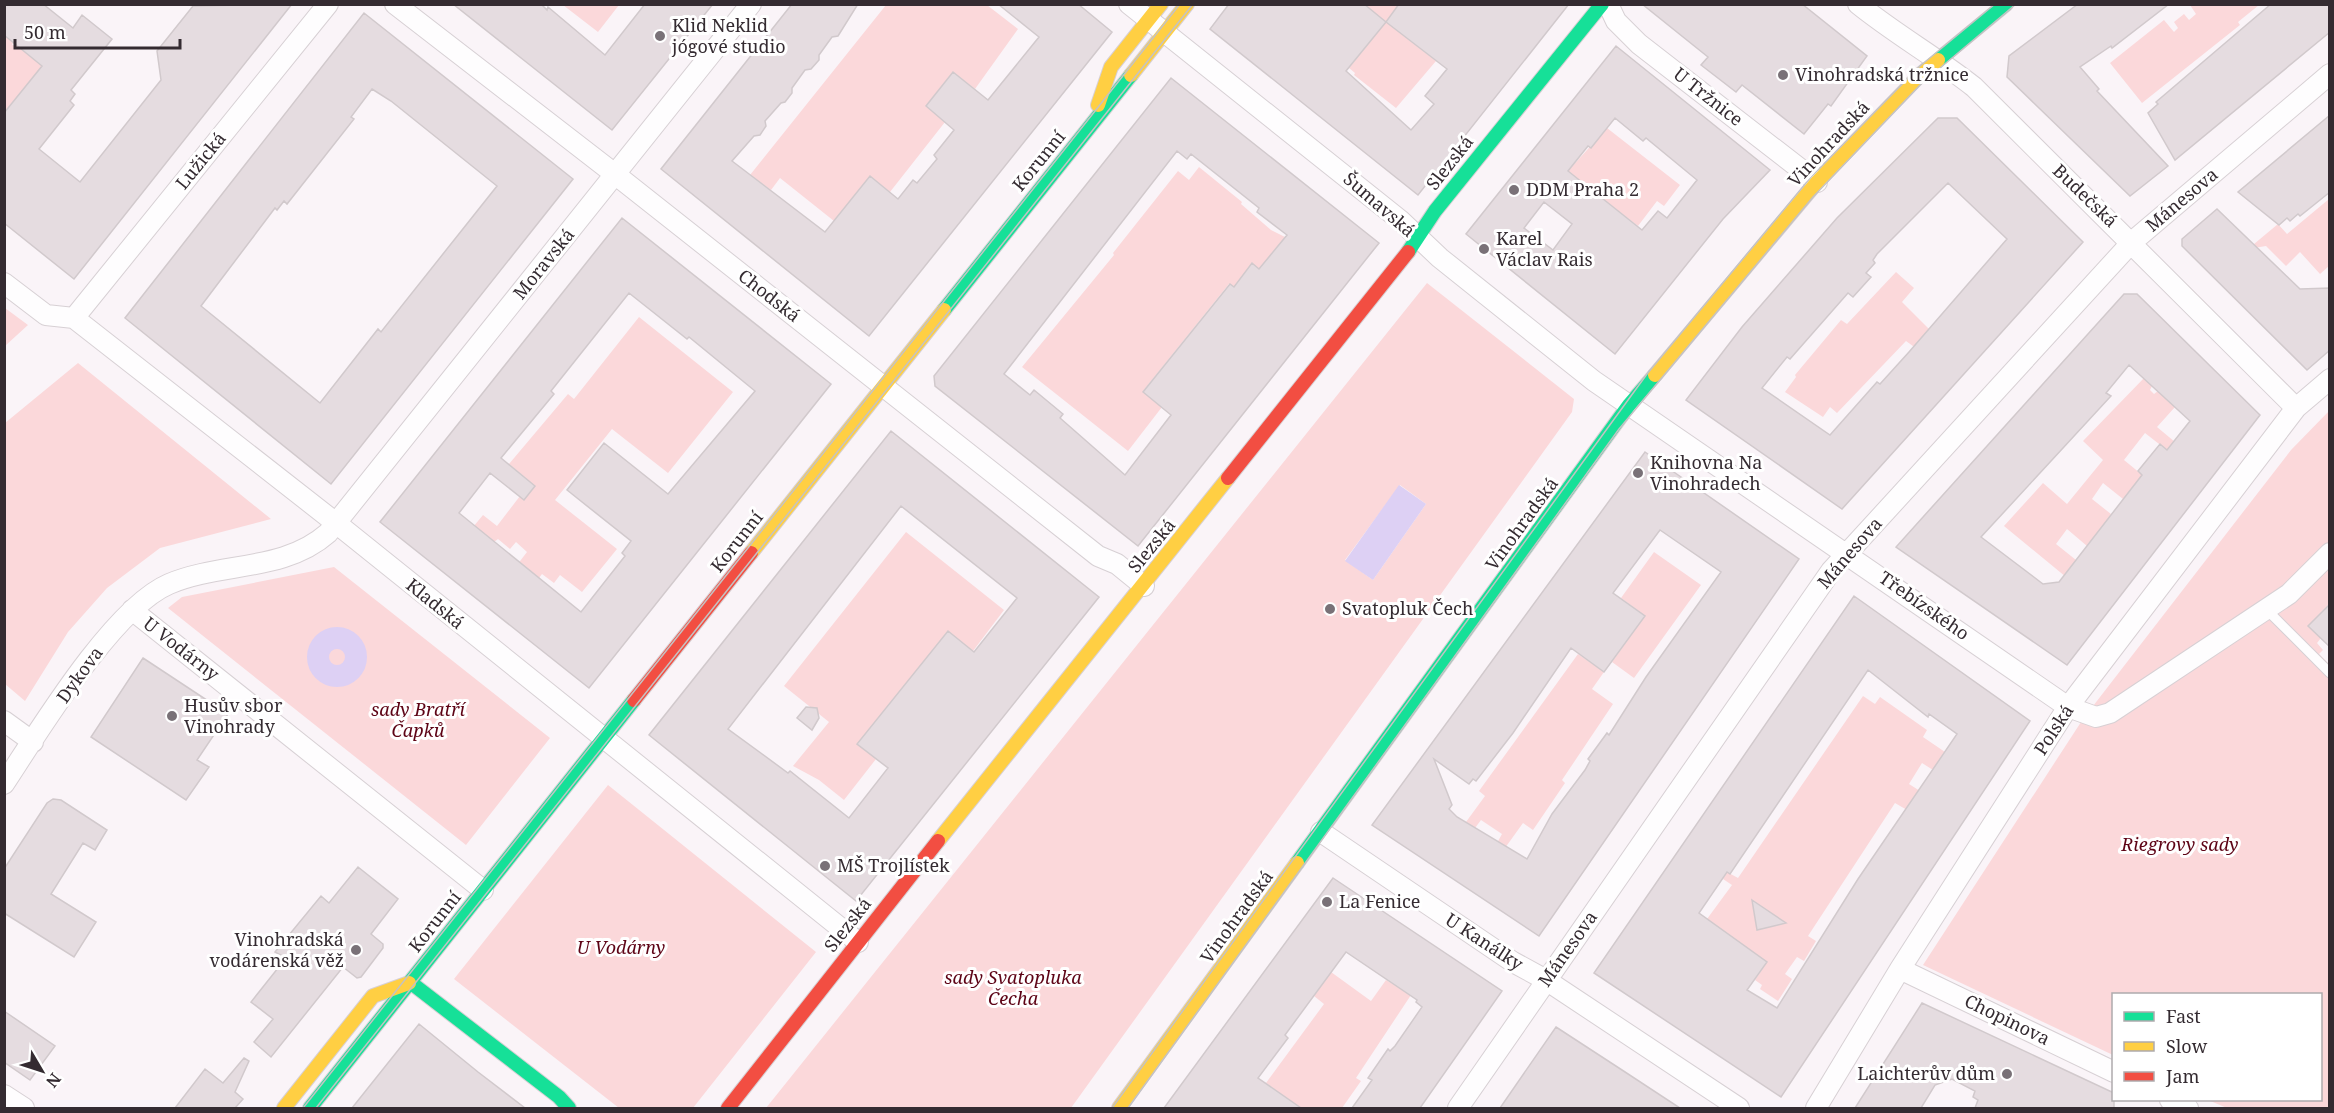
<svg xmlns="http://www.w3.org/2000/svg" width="2334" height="1113" viewBox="0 0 2334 1113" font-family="'Noto Serif',serif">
  <rect width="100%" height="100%" fill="#faf4f8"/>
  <path fill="#fbd8da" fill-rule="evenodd" d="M563,5h56l-21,27z
    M886,5h101l31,24 -43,60 -22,-17 -27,34 19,16 -55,70 -20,-16 -36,45 -54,-43 -9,12 -21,-15z
    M1364,5h35l-13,17 50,39 -40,47 -42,-33 1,-2 -6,-5 37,-46z
    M2190,5h69l-21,17 2,3 -98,78 -32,-40 54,-43 10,12 4,-4 -4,-6 10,-8 5,6 7,-6z
    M5,35l8,8 -1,2 6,1 24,20 -37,48z
    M1607,128l73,57 -16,21 -7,-5 -19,25 -71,-54z
    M1199,167l43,35 -1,2 30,26 14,7 -9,12 -10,25 -14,-10 -18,23 -5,-3 -86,107 19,16 -34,44 -106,-84 92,-112 -1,-2 65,-82 11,9z
    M2329,199v67l-9,8 -20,-22 -14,14 -20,-20 -18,3 30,-25 9,10z
    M1896,272l18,16 -12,14 27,27 -12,20 -11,-8 -69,72 -7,-6 -7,10 -38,-25 11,-15 -1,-2 46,-55 6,4z
    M1427,283l147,116 -2,13 -501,696h-305zM1400,485l26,19 -53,76 -28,-20z
    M5,308l23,17 -23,21z
    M639,317l94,75 -65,81 -56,-44 -57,71 62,49 -35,43 -22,-17 -6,8 -12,-9 -3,4 -22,-13 10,-13 -11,-10 -6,7 -12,-10 -4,3 -21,-15 10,-12 14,11 23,-30 -4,-3 11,-14 -18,-15 59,-70 6,5z
    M78,363l193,156 -111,29 -53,40 -39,44 -43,69 -20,-17v-261z
    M2144,378l8,8 -2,4 4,4 4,-3 17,16 -18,20 18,15 -7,9 -23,-18 -21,27 22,18 -23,21 -20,-16 -11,16 19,15 -14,24 -3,-1 -7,9 -20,-17 -11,15 20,16 -10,17 -62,-51 39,-43 24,21 36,-44 -20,-19z
    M2329,411v193l-21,22 13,12 -4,5 6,7 -4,4 11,11 -1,443h-102l-19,-8h112v-106h-206l-1,61 -190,-90 160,-246 208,-269z
    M906,532l98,78 -31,41 -26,-19 -89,112 18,15 -32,41 -25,-20 -26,-14 36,-44 -45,-36z
    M1654,552l47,33 -67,93 -22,-16 33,-46 -24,-18z
    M334,567l216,171 -84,107 -298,-237 14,-11z
    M1578,654l26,18 -12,17 21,15 -51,76 3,3 -32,47 -10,-7 -18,25 -8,-5 5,-9 -21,-14 -6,8 -9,-6 19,-26 -6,-5z
    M1863,696l12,8 5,-7 47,33 -4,7 22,15 -12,18 -11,-7 -13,21 11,7 -13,19 -12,-7 -87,133 8,5 -12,20 -7,-4 -12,17 7,5 -14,22 -18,-12 2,-4 -7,-5 12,-18 -60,-43 25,-34 -9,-6 4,-7 11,6z
    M608,785l208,167 -123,156h-74l-165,-129z
    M1331,972l40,29 15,-21 25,15 -55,83 5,3 -19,27h-49l2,-4 -29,-21 58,-79 -10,-8z"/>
  <path fill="#ddd0f4" d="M1399,485l27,19 -53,76 -28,-19z"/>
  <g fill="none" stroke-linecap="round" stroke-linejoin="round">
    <path stroke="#ddd0f4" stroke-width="22" d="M318 657a19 19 0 1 1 38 0a19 19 0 1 1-38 0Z"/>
  </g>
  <path fill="#e5dce0" stroke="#d1c9cc" stroke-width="1.5" fill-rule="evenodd" d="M4,4h39l30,24 9,-13 30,24 -41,51 4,4 -5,7 4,4 -35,44 41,33 81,-102 -4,-29 36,-45 99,-2 -218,275 -70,-56v-110l38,-47 -38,-31z
    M453,4h88l6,6 1,-3 57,48 40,-51h68l-101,126z
    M792,4h66l-20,32 -6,1 -13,18v5l-8,9 -6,1 -13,18v5l-7,9 -4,1 -16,18 1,5 -6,9 -6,1 -22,25 93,71 45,-56 28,23 15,-19 4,3 20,-24 -3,-4 20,-25 -28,-24 27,-34 35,28 51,-63 -41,-33h80l34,28 -243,304 -208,-167z
    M1229,4h135l22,18 13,-18h170l-151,191 -208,-166zM1386,22l61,47 -22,27 9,8 -23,26 -65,-59z
    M1642,4h160l65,52 -36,50 -3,-2 -24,30 -62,-49 -6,7 -35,-27 7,-8z
    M2078,4h91l-57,44 -1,-2 -31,21 19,22 -2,2 71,75 -38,30 -123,-119 2,-21z
    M2271,4h59v28l-155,128 -27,-47 10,-9 -2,-2z
    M364,13l209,166 -242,305 -206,-166zM372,89l19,12 106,85 -116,146 -3,-3 -58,74 -119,-97 74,-98 2,2 7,-9 3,3 67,-85 -3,-2z
    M1616,46l154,124 -47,49 -108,135 -149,-120zM1615,118l28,23 3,-3 51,42 -30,38 -9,-7 -16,19 -74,-59 20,-25 3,2zM1544,202l28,22 -19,26 -29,-22z
    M1171,78l208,165 -241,303 -203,-160 -1,-10zM1177,151l10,8 4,-5 68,54 -2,4 30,23 -28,34 -7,-6 -18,24 -4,-3 -87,108 28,23 -46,60 -65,-57 3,-4 -29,-24 -4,5 -26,-21z
    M2330,115v77l-30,24 -2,-2 -8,7 -3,-3 -8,7 -41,-33z
    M1938,118h19l126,124 -241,267 -156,-109 56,-73 95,-109zM1948,183l59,56 -98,113 -29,32 -3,-2 -47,53 -68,-47 25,-31 3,2 58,-66 5,4 18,-20 -5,-4 9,-10 -2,-3 4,-6z
    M2217,209l83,80 30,-1v62l-23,20 -125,-124v-7z
    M622,218l209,166 -242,304 -209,-166zM629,293l58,46 2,-2 66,54 -87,103 -64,-51 -37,47 64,51 -9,12 3,3 -44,56 -122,-99 31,-40 34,27 11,-14 -34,-28 53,-64 -3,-3z
    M2124,294h13l123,121 -193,250 -171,-118zM2129,365l61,56 -23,29 -7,-6 -22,27 4,4 -83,107 -16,2 -62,-47 130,-141 -5,-3z
    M891,431l208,166 -243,304 -207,-166zM901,506l116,92 -43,54 -26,-21 -91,113 31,24 -39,50 -59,-47 -2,2 -60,-44z
    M1645,452l154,107 -260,377 -167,-111zM1660,530l61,42 -75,105 -37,58 -2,-2 -19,26 2,2 -5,9 -33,44 -25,45 -70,-42 -8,-8 3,-4 -18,-46 35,25 4,-5 3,2 37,-48 58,-85 33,24 41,-56 -32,-23z
    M1854,596l176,125 -249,376 -187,-124zM1868,670l60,47 1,-3 28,20 -99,145 -81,129 -30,-18 20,-28 -68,-49 28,-41 3,2z
    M2330,604v43l-22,-21z
    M143,658l85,56 -31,46 12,7 -23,33 -95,-63z
    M806,707l11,1 2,10 -7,12 -15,-12z
    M53,799l8,1 46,30 -12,20 -12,-7 -32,51 45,28 -22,35 -70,-44v-44l43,-66z
    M358,867l40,32 -27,35 12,10v4l-22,29 -4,1 -14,-11 -72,90 -17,-15 19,-23 -22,-17 35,-44 -11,-6 46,-56 8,7z
    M1333,878l169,113 -82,117h-68l20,-28 -4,-2 20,-29 2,2 5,-5 27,-39 -6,-5 1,-2 -71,-48 -61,83 3,3 -30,40 43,30h-137z
    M1752,900l34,23 -29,7z
    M1922,1003l192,90v15h-139l3,-8 -5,-3 2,-6 -23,-12 -17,6 -14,23h-66z
    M4,1011l51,35 -25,34 -26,-18z
    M419,1024l59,48 47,36h-173z
    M1556,1027l66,43 58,38h-180z
    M244,1058l5,3 -14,31 8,7 -8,9h-60l30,-39 18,14z"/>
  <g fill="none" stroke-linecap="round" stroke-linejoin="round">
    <defs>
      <path id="lane" d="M2267,610l63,63"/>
      <path id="street" d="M395,4l221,171 482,381 19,8 27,22
        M1129,4l271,216 40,38 154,123 474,326 28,10 14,-4 179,-119 41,-41
        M1608,4l8,17 23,23 178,138
        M1858,4c37,30 78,53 116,83l322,321
        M4,283l42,32 28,3 262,205 522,419
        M74,318l254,-314
        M132,610l351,280
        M4,721l29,21
        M4,784c35,-53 109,-176 165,-200 52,-22 115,-12 159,-51l423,-529
        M1321,832l192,130 33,18 193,128
        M1900,969l214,103
        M4,1095l20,13
        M2170,1100l18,8
        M1458,1108l373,-537 301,-329 198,-168
        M1816,1108l84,-139 168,-262 228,-299 34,-29"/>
      <path id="fast" d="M1938,60l68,-56
        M1408,252l27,-41 167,-207
        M944,310l187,-235
        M1297,863l332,-458 26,-30
        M410,982l149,115 10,11
        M310,1108l324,-408"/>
      <path id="slow" d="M1131,75l56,-71
        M1098,105l13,-38 50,-63
        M1655,375l162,-193 103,-107 18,-15
        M751,553l193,-243
        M938,841l290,-363
        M284,1108l89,-112 36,-13
        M1119,1108l178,-245"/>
      <path id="jam" d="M1228,478l180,-226
        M634,700l117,-147
        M728,1108l210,-267"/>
    </defs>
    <use href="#lane" stroke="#d7d0d4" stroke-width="11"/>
    <use href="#street" stroke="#d7d0d4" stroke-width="22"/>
    <use href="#fast" stroke="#d7d0d4" stroke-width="16"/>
    <use href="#slow" stroke="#d7d0d4" stroke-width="16"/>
    <use href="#jam" stroke="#d7d0d4" stroke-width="16"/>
    <use href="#lane" stroke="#fefdfe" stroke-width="9"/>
    <use href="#street" stroke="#fefdfe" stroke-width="20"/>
    <use href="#fast" stroke="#16e098" stroke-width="14"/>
    <use href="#slow" stroke="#ffcf43" stroke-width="14"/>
    <use href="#jam" stroke="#f24e42" stroke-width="14"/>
    <path stroke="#c4c2c3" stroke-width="1.5" d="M303,1108l877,-1104
      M316,1108l877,-1104
      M1112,1108l535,-734 164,-197 109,-111 75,-62
      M1128,1108l491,-679 194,-232 107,-112 96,-81"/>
  </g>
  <g fill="#797177" stroke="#fff" stroke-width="2">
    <circle cx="660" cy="36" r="6"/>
    <circle cx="1783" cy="75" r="6"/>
    <circle cx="1514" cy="190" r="6"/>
    <circle cx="1484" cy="249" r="6"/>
    <circle cx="1638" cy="473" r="6"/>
    <circle cx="1330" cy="609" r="6"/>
    <circle cx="172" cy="716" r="6"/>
    <circle cx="825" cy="866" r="6"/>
    <circle cx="1327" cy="902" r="6"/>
    <circle cx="356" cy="950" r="6"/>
    <circle cx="2007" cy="1074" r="6"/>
  </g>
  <g text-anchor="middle" stroke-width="6" stroke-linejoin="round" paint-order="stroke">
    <g font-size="18" fill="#342b31" stroke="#fff" text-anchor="start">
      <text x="672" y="32">Klid Neklid<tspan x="672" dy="21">jógové studio</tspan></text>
      <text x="1795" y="81">Vinohradská tržnice</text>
      <text x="1526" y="196">DDM Praha 2</text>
      <text x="1496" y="245">Karel<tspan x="1496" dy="21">Václav Rais</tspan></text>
      <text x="1650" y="469">Knihovna Na<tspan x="1650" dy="21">Vinohradech</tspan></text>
      <text x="1342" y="615">Svatopluk Čech</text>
      <text x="184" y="712">Husův sbor<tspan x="184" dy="21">Vinohrady</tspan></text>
      <text x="837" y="872">MŠ Trojlístek</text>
      <text x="1339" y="908">La Fenice</text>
      <text x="344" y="946" text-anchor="end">Vinohradská<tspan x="344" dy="21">vodárenská věž</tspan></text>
      <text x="1995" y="1080" text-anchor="end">Laichterův dům</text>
    </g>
    <g font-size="18" fill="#342b31" stroke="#fff">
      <text transform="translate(1708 97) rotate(38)" y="6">U Tržnice</text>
      <text transform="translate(1829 144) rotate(-47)" y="6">Vinohradská</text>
      <text transform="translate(201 161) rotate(-51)" y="6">Lužická</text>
      <text transform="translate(1039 161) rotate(-51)" y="6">Korunní</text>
      <text transform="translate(1450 163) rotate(-52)" y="6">Slezská</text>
      <text transform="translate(2085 196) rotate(44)" y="6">Budečská</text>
      <text transform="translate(2182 200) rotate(-40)" y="6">Mánesova</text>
      <text transform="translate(1379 205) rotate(41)" y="6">Šumavská</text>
      <text transform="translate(544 264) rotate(-51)" y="6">Moravská</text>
      <text transform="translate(769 296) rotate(38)" y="6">Chodská</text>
      <text transform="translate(1522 524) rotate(-54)" y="6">Vinohradská</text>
      <text transform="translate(737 542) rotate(-52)" y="6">Korunní</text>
      <text transform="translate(1152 546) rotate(-51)" y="6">Slezská</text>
      <text transform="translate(1850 553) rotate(-49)" y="6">Mánesova</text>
      <text transform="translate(435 604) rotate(39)" y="6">Kladská</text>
      <text transform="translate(1924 606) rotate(35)" y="6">Třebízského</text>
      <text transform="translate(181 649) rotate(38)" y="6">U Vodárny</text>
      <text transform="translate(80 675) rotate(-54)" y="6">Dykova</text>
      <text transform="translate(2054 730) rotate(-57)" y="6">Polská</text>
      <text transform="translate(1237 917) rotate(-54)" y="6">Vinohradská</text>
      <text transform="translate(435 922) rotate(-52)" y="6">Korunní</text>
      <text transform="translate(848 925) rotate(-52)" y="6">Slezská</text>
      <text transform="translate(1484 942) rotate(33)" y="6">U Kanálky</text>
      <text transform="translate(1568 949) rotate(-55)" y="6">Mánesova</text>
      <text transform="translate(2007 1020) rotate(26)" y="6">Chopinova</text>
    </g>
    <g font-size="18" font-style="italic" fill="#5d0315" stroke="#fff">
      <text x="418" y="716">sady Bratří<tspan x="418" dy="21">Čapků</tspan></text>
      <text x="2180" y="851">Riegrovy sady</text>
      <text x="621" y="954">U Vodárny</text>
      <text x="1013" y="984">sady Svatopluka<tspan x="1013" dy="21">Čecha</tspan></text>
    </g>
  </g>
  <rect width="2334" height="1113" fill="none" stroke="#342b31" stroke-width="12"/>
  <rect x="2112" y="993" width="210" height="108" fill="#ffffff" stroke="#aeaaad" stroke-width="1.5"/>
  <rect x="2124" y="1012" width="30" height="9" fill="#16e098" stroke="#aeaaad" stroke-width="1.5"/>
  <text x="2166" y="1023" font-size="18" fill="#342b31">Fast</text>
  <rect x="2124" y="1042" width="30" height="9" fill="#ffcf43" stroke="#aeaaad" stroke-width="1.5"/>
  <text x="2166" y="1053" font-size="18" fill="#342b31">Slow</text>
  <rect x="2124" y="1072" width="30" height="9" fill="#f24e42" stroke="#aeaaad" stroke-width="1.5"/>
  <text x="2166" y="1083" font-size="18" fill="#342b31">Jam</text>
  <g transform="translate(42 1071) rotate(129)" stroke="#ffffff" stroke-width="4.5" paint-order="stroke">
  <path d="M0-4.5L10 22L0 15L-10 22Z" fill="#342b31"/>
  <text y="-9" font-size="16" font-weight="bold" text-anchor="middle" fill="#342b31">N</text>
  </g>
  <path d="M15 39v9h165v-9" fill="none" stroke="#342b31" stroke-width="3"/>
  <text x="24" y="39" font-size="18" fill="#342b31" stroke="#ffffff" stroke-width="4.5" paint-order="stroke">50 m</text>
</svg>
